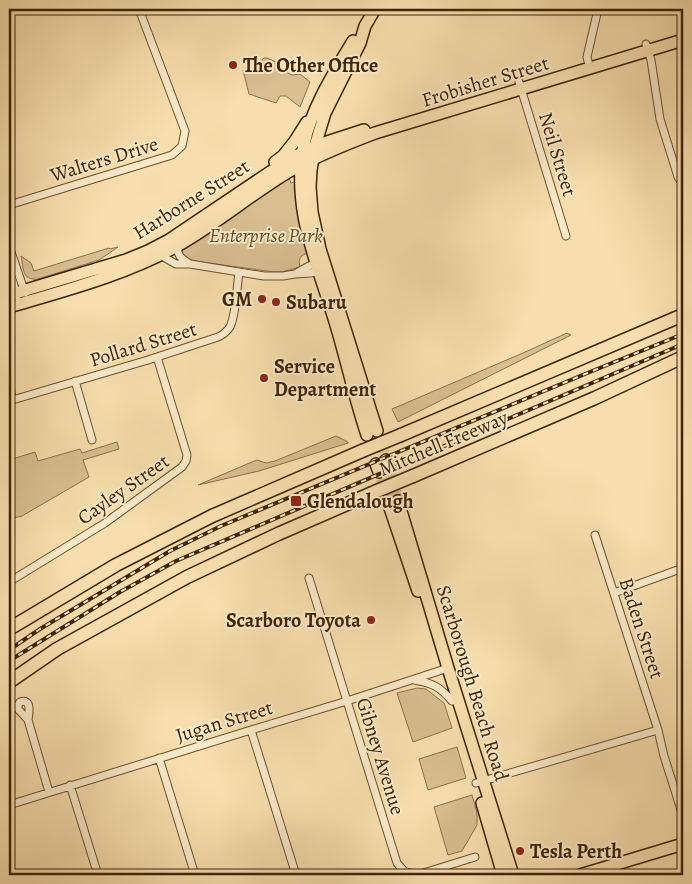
<svg xmlns="http://www.w3.org/2000/svg" width="692" height="884" viewBox="0 0 692 884" font-family="Alegreya,serif">
  <rect width="100%" height="100%" fill="#f8deae"/>
  <filter id="stains"><feTurbulence type="fractalNoise" baseFrequency=".004" numOctaves="4"/><feColorMatrix values="0 0 0 0 .2 0 0 0 0 .09 0 0 0 0 .02 0 0 0 .5 -.17"/></filter>
  <radialGradient id="worn" r=".72"><stop offset=".6" stop-color="#630" stop-opacity="0"/><stop offset="1" stop-color="#630" stop-opacity=".3"/></radialGradient>
  <path fill="#d8be91" stroke="#8b714a" d="M264,58h3l9,4 4,7 12,6 8,-1 10,8 -10,25 -14,-11h-6l-4,7 -27,-9 -6,-24 3,2 5,-2z
    M289,178l2,5 4,-1 6,47 7,24c-8,2 -10,6 -8,14l-18,5h-8l-80,-11 -10,-4 -4,-6z
    M118,247l-19,13 -61,19c-17,2 -14,-12 -17,-23l10,7 3,8 75,-23 1,1z
    M567,333l4,2 -173,87 -6,-13 131,-56z
    M336,436l12,6v1l-89,28 -61,14 54,-23 5,-2 9,3 9,-2z
    M117,442l2,7 -36,11 6,17 -67,39 -13,3v-59l26,-8 3,9 42,-12 2,4z
    M417,688l9,1 18,14 8,25 -39,14 -16,-49z
    M457,747l9,31 -38,12 -9,-31z
    M472,795l5,18v12l-15,26 -14,4 -14,-48z"/>
  <g fill="none" stroke-linecap="round" stroke-linejoin="round">
    <path stroke="#d3b98c" stroke-width="11" stroke-dasharray="11 5.5" stroke-linecap="butt" d="M379,435l5,17
      M391,475l7,26
      M381,479l8,26"/>
    <defs>
      <path id="minor" d="M646,44l5,16 9,59 18,58 5,7
        M590,69l-3,-12 11,-48
        M519,82l47,154
        M9,205l163,-50 10,-9 3,-15 -46,-122
        M9,246l16,47
        M177,246c1,11 4,12 13,18
        M160,255l16,9h14l74,12h19l12,-2 16,-1 11,-3
        M9,268l8,28
        M298,272l11,-6 11,-4
        M75,381l17,59
        M9,386l4,14
        M9,401l139,-41 70,-23c5,-2 9,-6 12,-10 6,-12 7,-41 9,-55
        M595,535l63,195 6,26 19,60
        M309,578l88,285 7,8 13,4 58,-18
        M9,582l96,-59 77,-56 4,-6 1,-6 -30,-98
        M614,593l69,-25
        M414,680c19,3 26,7 38,21
        M28,720c1,-7 4,-22 -8,-18l-2,3v4l10,11 21,72
        M251,730l45,145
        M159,758l36,117
        M476,783l182,-53
        M70,785l28,90
        M9,805l242,-75 96,-29 101,-33"/>
      <path id="primary" d="M375,9l-10,17 -5,17 -35,70 -10,33 -4,24 -1,17 2,25 8,37 57,182
        M353,41c-19,32 -41,66 -49,103 -13,66 14,120 32,181 11,37 19,74 31,110
        M275,162l8,-6 12,-15 12,-19
        M9,295l117,-35 22,-9 21,-11 122,-82 36,-16 37,-12
        M9,307c54,-16 119,-33 168,-61 39,-22 73,-51 111,-74 27,-16 58,-28 87,-39l308,-93
        M386,460l3,8
        M376,464l3,8
        M398,501l50,167 65,207
        M389,505l29,86
        M482,803l21,72
        M580,875l103,-31"/>
      <path id="motorway" d="M401,435l282,-120
        M413,476l182,-78 88,-41
        M9,629l107,-64 96,-49 150,-65
        M9,682l48,-33 130,-72 91,-43 99,-43"/>
    </defs>
    <use href="#minor" stroke="#6c522e" stroke-width="9"/>
    <use href="#primary" stroke="#3e2404" stroke-width="14"/>
    <use href="#motorway" stroke="#3e2404" stroke-width="15"/>
    <use href="#minor" stroke="#faeaca" stroke-width="7"/>
    <use href="#primary" stroke="#f8deae" stroke-width="11"/>
    <use href="#motorway" stroke="#f8deae" stroke-width="12"/>
    <defs>
      <path id="rail" d="M9,650l31,-21 130,-78 51,-25 364,-152 98,-40
        M9,661l111,-69 56,-31 507,-217"/>
    </defs>
    <use href="#rail" stroke="#3e2404" stroke-width="4"/>
    <use href="#rail" stroke="#faeaca" stroke-width="2" stroke-dasharray="5.5" stroke-linecap="butt"/>
    <defs>
      <path id="motorway-bridge" d="M362,451l39,-16
        M377,491l36,-15"/>
    </defs>
    <use href="#motorway-bridge" stroke="#3e2404" stroke-width="15" stroke-linecap="butt"/>
    <use href="#motorway-bridge" stroke="#f8deae" stroke-width="12"/>
  </g>
  <g fill="#8f2418" stroke="#faeaca" stroke-width="2">
    <circle cx="233" cy="65" r="5"/>
    <circle cx="262" cy="299" r="5"/>
    <circle cx="276" cy="302" r="5"/>
    <circle cx="264" cy="378" r="5"/>
    <rect x="290" y="495" width="12" height="12" rx="2.5"/>
    <circle cx="371" cy="620" r="5"/>
    <circle cx="520" cy="851" r="5"/>
  </g>
  <g text-anchor="middle" stroke-width="4" stroke-linejoin="round" paint-order="stroke">
    <g font-size="20" font-weight="bold" fill="#3e2404" stroke="#faeaca" text-anchor="start">
      <text x="243" y="72">The Other Office</text>
      <text x="252" y="306" text-anchor="end">GM</text>
      <text x="286" y="309">Subaru</text>
      <text x="274" y="373">Service<tspan x="274" dy="23">Department</tspan></text>
      <text x="307" y="508">Glendalough</text>
      <text x="361" y="627" text-anchor="end">Scarboro Toyota</text>
      <text x="530" y="858">Tesla Perth</text>
    </g>
    <g font-size="20" fill="#3e2404" stroke="#faeaca">
      <text transform="translate(485 81) rotate(-17)" y="7">Frobisher Street</text>
      <text transform="translate(558 154) rotate(73)" y="7">Neil Street</text>
      <text transform="translate(104 159) rotate(-17)" y="7">Walters Drive</text>
      <text transform="translate(191 199) rotate(-32)" y="7">Harborne Street</text>
      <text transform="translate(143 344) rotate(-17)" y="7">Pollard Street</text>
      <text transform="translate(443 443) rotate(-23)" y="7">Mitchell Freeway</text>
      <text transform="translate(123 489) rotate(-35)" y="7">Cayley Street</text>
      <text transform="translate(642 628) rotate(72)" y="7">Baden Street</text>
      <text transform="translate(473 683) rotate(73)" y="7">Scarborough Beach Road</text>
      <text transform="translate(224 721) rotate(-17)" y="7">Jugan Street</text>
      <text transform="translate(381 756) rotate(73)" y="7">Gibney Avenue</text>
    </g>
    <g font-size="20" font-style="italic" fill="#644a27" stroke="#faeaca">
      <text x="266" y="242">Enterprise Park</text>
    </g>
  </g>
  <rect width="692" height="884" fill="none" stroke="#f8deae" stroke-width="30"/>
  <rect x="10" y="10" width="672" height="864" fill="none" stroke="#3e2404" stroke-width="2.5"/>
  <rect x="15" y="15" width="662" height="854" fill="none" stroke="#3e2404"/>
  <rect width="100%" height="100%" filter="url(#stains)"/>
  <rect width="100%" height="100%" fill="url(#worn)"/>
</svg>
